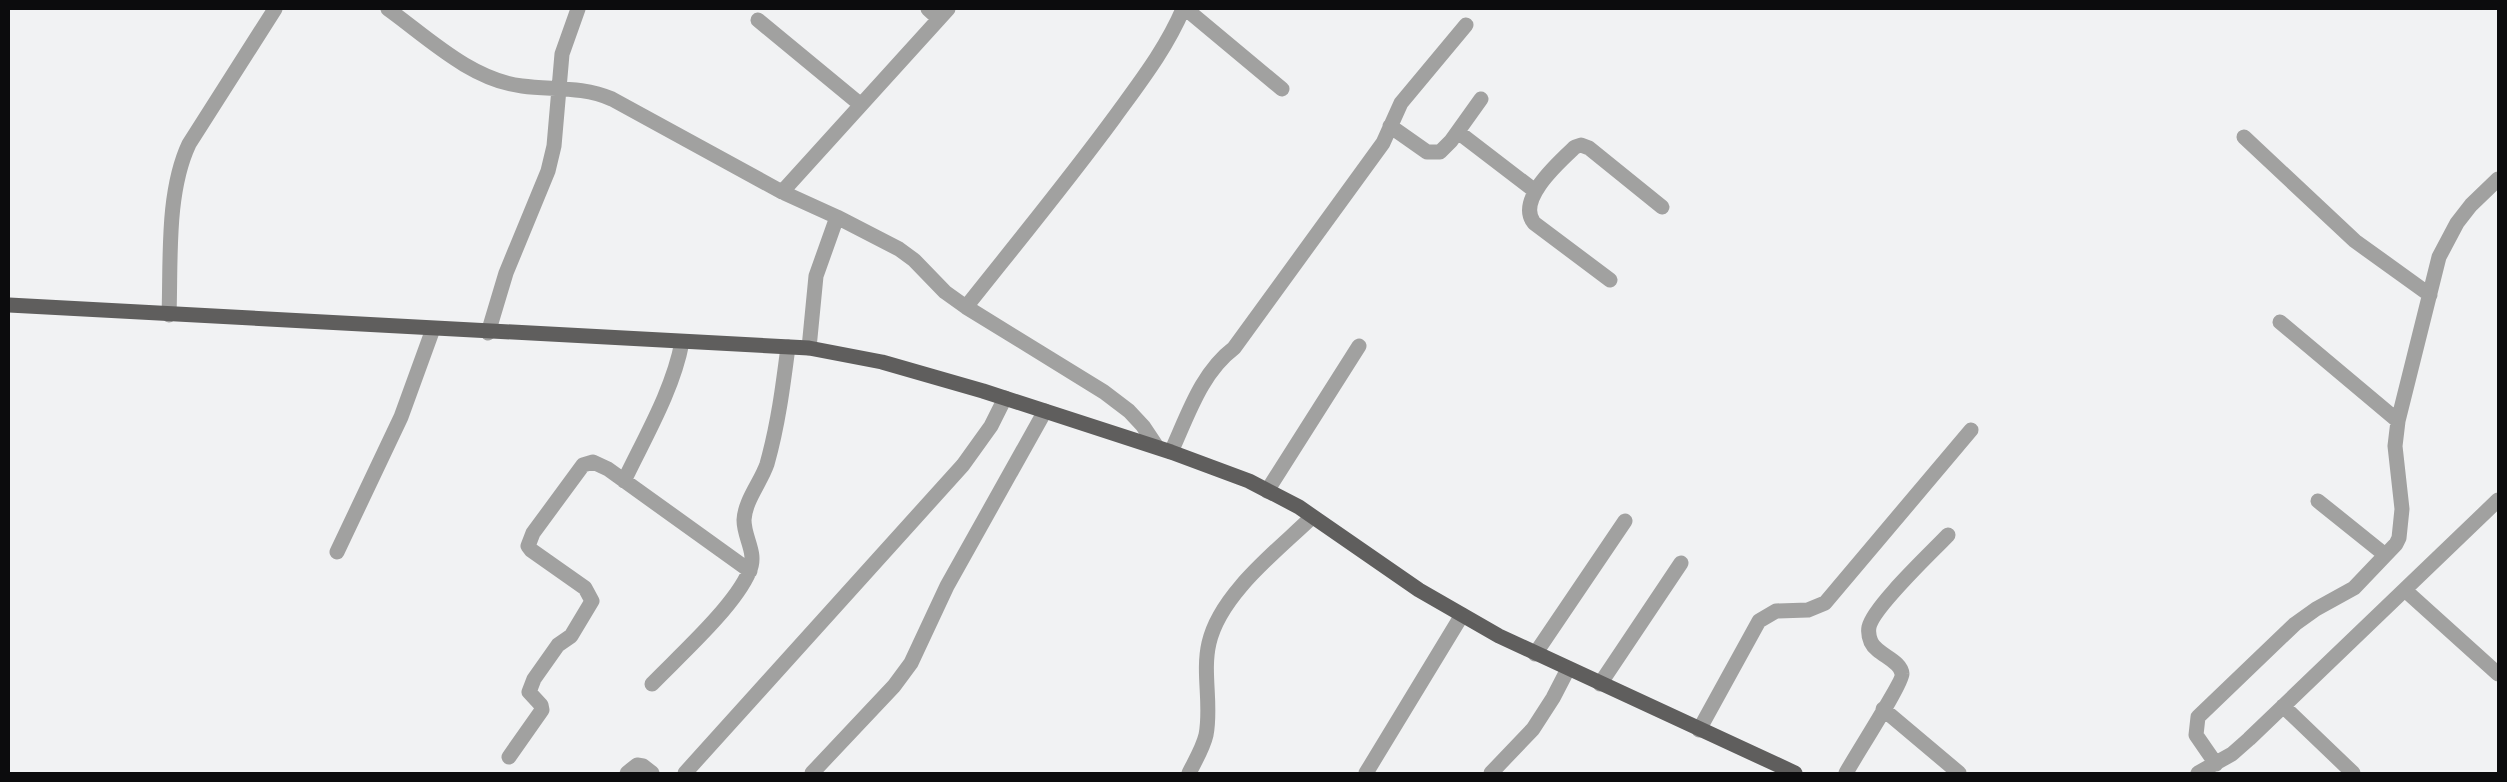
<svg xmlns="http://www.w3.org/2000/svg" width="2507" height="782" viewBox="0 0 2507 782" font-family="'Space Grotesk',sans-serif">
  <rect width="100%" height="100%" fill="#f1f2f3"/>
  <g fill="none" stroke-linecap="round" stroke-linejoin="round">
    <path stroke="#a1a1a0" stroke-width="15" d="M388,9c39,28 83,71 134,77 31,4 60,0 90,13l170,93 55,25 62,32 15,11 31,32 21,15 138,85 25,19 14,15 14,21
      M928,9l11,10
      M1186,9l96,80
      M758,20l103,85
      M1390,126l37,26h13l11,-11 30,-42
      M1458,132l77,59
      M2244,137l111,104 75,54
      M782,192l166,-183
      M1610,280l-76,-57c-18,-23 24,-60 41,-76l6,-2 8,3 73,59
      M966,307c50,-63 101,-125 148,-189 26,-36 52,-69 69,-109
      M169,315c2,-54 -3,-122 20,-171l86,-135
      M2280,322l118,99
      M488,333l18,-60 42,-102 6,-25 8,-92 16,-45
      M809,348l7,-72 21,-59
      M1171,452c17,-37 30,-79 63,-104l149,-205 18,-40 65,-78
      M624,481c21,-44 49,-91 58,-139
      M1267,491l92,-145
      M2318,501l66,53
      M337,552l64,-135 32,-88
      M2406,591l92,83
      M1535,654l90,-133
      M652,684c27,-28 82,-77 97,-112 9,-19 -5,-33 -5,-52 1,-20 17,-38 23,-56 11,-39 16,-78 21,-117
      M1600,684l81,-121
      M2283,706l70,67
      M1883,709l76,64
      M1699,730l60,-109 17,-10 32,-1 17,-7 146,-173
      M509,757l33,-47 -1,-5 -12,-13 5,-13 24,-34 13,-9 21,-35 -7,-13 -54,-38 -3,-4 5,-13 50,-68 10,-3 15,7 142,102
      M2216,764l-20,-29 2,-18 97,-93 21,-15 38,-21 42,-44 3,-6 3,-29 -7,-63 3,-25 41,-164 18,-34 14,-18 27,-26
      M627,773l10,-8 6,1 9,7
      M685,773l278,-308 28,-39 14,-28
      M812,773l82,-87 17,-23 36,-77 98,-175
      M1189,773c6,-12 14,-25 17,-38 6,-30 -4,-62 3,-92 11,-49 69,-93 103,-126
      M1366,773l96,-158
      M1491,773l42,-44 20,-31 15,-29
      M1846,773c8,-15 57,-91 56,-99 -1,-14 -25,-19 -31,-32 -2,-5 -3,-10 -2,-15 4,-20 63,-75 79,-92
      M2198,773l34,-19 17,-15 249,-239"/>
    <path stroke="#5f5e5d" stroke-width="15" d="M9,305l800,43 73,14 101,29 188,61 78,29 50,26 120,83 80,46 296,137"/>
  </g>
  <rect width="2507" height="782" fill="none" stroke="#0c0c0d" stroke-width="20"/>
</svg>
